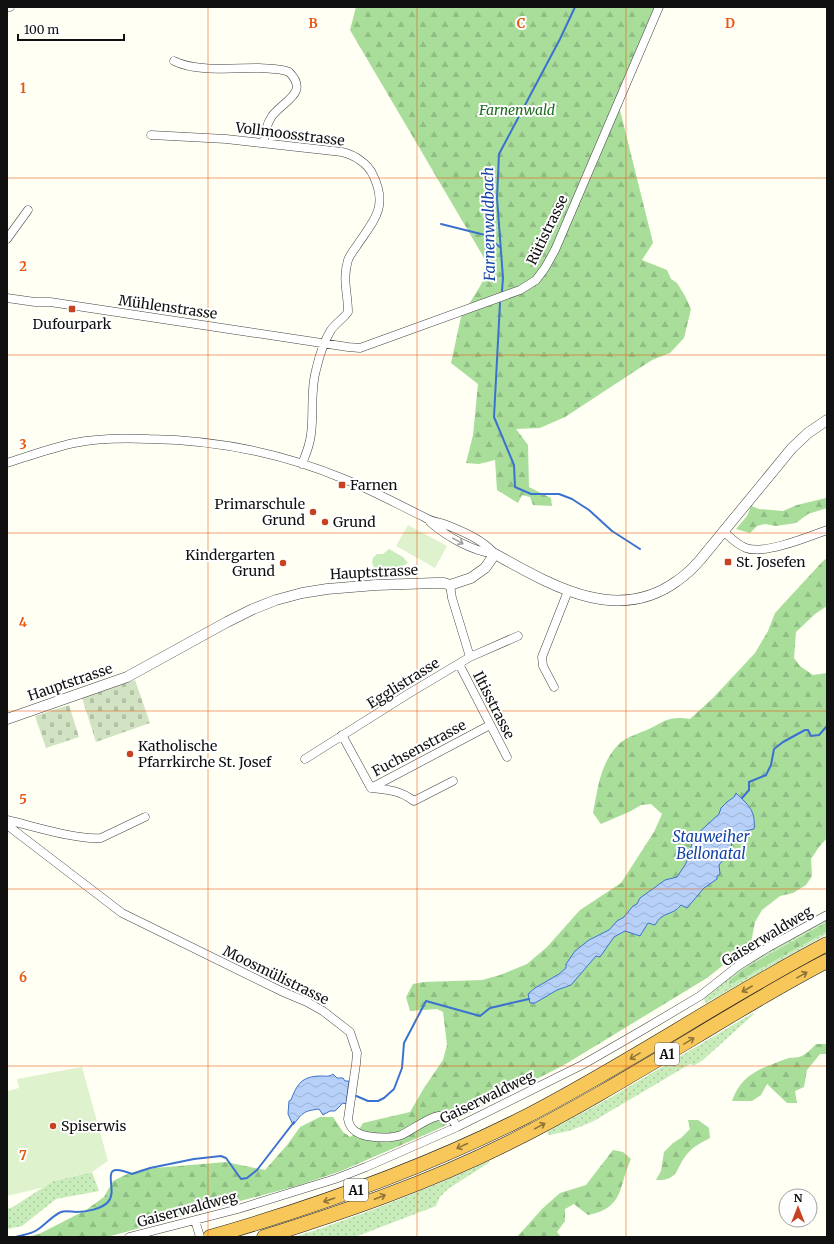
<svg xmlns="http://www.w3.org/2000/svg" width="834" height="1244" viewBox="0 0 834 1244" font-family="Merriweather,serif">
  <defs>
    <pattern id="grass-dots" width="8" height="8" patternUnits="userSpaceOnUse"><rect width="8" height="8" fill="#c9ecbb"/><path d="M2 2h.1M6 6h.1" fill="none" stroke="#acc9a0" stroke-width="1.8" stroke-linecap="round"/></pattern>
    <pattern id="forest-firs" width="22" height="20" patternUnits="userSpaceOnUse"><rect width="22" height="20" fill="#a8dd9a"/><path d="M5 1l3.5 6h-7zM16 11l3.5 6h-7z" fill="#90bd84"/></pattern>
    <pattern id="cemetery-stones" width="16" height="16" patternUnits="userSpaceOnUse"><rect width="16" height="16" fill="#d1e3c3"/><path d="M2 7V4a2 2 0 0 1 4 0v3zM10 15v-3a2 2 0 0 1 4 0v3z" fill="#b2c2a6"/></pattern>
    <pattern id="water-waves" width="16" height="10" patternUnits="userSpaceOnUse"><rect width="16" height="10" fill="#b7d0f8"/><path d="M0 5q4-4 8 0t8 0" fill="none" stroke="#9cb2d4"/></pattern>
  </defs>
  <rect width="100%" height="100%" fill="#fffff4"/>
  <path fill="url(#grass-dots)" d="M827,918v16l-121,69 -3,-5 36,-29z
    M753,1013l1,1 -51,46 -8,5h-3l-2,-1 -98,58 -23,9 -20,4 -2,-3 61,-33z
    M489,1161l1,1 -42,27 -8,8 -4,9 -81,31h-61c67,-21 131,-47 195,-76z
    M92,1172l7,19 -43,8 -34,27 -15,3v-20l6,-2 40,-26z"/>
  <path fill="url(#forest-firs)" d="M356,7h302l-38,103 33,133 -11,17 25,10 4,9 6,4 8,13 6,13 -7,29 -14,15 -18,7 -87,57 -25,11 -24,1 12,16 1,42 22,11 1,8 -19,-1 -3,-8 -8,-2 -4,8 -21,-13 -2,-30 -16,4 -13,-1 7,-28 5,-51 -27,-21 10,-46 18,-29 11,-20 -140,-238z
    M827,495v13l-19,6 -12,9 -20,3 -11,-2 -8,2 -7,7 -14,-4 11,-13 4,-10 8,3 24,2 14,-6 29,-7z
    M827,558v48l-12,8 -19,18 -2,26 6,8 13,9 14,-2v165l-8,9 -8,12 1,17 -6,9 -13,8 -13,3 -18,14 -7,12 -4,21 -44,35 -143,87 -128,65 -95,41 -41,14 -193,52h-80l12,-3 47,-24 18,-13 9,-16 12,-6 18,-6 83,-7 39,8 23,-26 12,-17 20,-10h13l10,15 7,5 8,-6 5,-8 47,-11 14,-24 19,-28 4,-15 -4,-33 -6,-3 -27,2 -4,-14 7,-13 11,-2 58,-2 18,-5 27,-11 20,-17 33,-37 41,-27 33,-51 8,-18 -11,-10 -10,1 -10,6 -30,13 -8,-11c5,-25 7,-50 26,-69 7,-7 21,-11 30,-15 19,-9 19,-13 41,-10l23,-21 42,-45 13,-22 7,-18 47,-51z
    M827,922v9l-82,46 -16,7v-3l13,-11z
    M816,1044h11v10h-7l-13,16 -3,17 -9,4 2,12h-10l-20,-19 -6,11 -9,6h-20c9,-27 30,-33 54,-42 4,-2 9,-1 13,-2 7,-2 12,-8 17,-13z
    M688,1120h10l11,8 1,10c-7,4 -16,8 -21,14 -14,14 -8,29 -33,28l5,-9 3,-19 9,-9 8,-5 9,-9z
    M613,1150l10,2 8,7c-13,27 -6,49 -43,56l-14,-11 -9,5v12l-8,11 4,5h-44l26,-29 17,-15 26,-8z"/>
  <path fill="url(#cemetery-stones)" d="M135,680l15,43 -54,19 -14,-44z
    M69,705l10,32 -33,11 -11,-32z"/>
  <path fill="#c9ecbb" d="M389,549l14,8 5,6c-9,6 -24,10 -34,5l-2,-6 1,-4 4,-4h6z"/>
  <path fill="#ddf2cd" d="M408,525l39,21 -12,22 -39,-22z
    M82,1067l26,94 -16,11 -39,9 -8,6 -38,9v-105l12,-3 -2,-9z"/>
  <path fill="url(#water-waves)" stroke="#3b72d1" d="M736,793c12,12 20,17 18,36l-9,2 -4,7 -9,4 -2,9 -11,14 1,9 -3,2v3l-13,9 -17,20 -6,-3c-8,11 -19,6 -26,20l-7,-2 -8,13 -15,-5 -11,6 -14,20 -4,-1 -25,29 -14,5 -22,13h-5l-2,-9 7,-6 24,-14 7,-6v-4l9,-13 14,-11 20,-10 8,-9 7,-4 9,-11 4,-2 3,-6 25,-18 12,-3 8,-12 4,-8 3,-15 3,-6 24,-22 2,-6 6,-6 7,-5z
    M333,1074l4,4h6l2,3h4l-3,23 -3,-1 -8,8h-5l-7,4 -4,-6c-15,2 -16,3 -25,15l-1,1 -5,-11 1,-13 2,-1c6,-16 11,-24 30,-24 5,0 8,1 12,-2z"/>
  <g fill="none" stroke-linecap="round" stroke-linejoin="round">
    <path stroke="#3b72d1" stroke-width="2" d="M441,224l44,11 16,13
      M502,291l1,-13 -6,-80 2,-44 61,-115 15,-32
      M500,303l-6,114 20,48 1,22 16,7h28l13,5 17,11 23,21 28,18
      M742,798l7,-8v-8l17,-7 5,-10 3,-16 9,-7 22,-12h3l3,6 8,-1 8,-9
      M354,1095l14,6h10l6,-3 10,-9 8,-21 2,-25 22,-42 54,15 10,-8 39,-9
      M16,1237c7,-2 15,-3 21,-7 8,-5 15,-14 24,-18 4,-2 11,0 15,0 10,0 26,-3 32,-10 12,-13 -13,-43 24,-28l18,-6 44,-9 27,-3 5,2 15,21 6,-1 10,-8 37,-48"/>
    <defs>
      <path id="minor" d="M9,7h1
        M174,61c21,11 60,7 85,7 10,1 20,0 30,4 21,21 -6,29 -17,44 -6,9 -7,17 -8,27
        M151,135l75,4 116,13c13,3 26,12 31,23 16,33 0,46 -17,72 -3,4 -6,8 -8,13 -6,20 0,33 0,52 -5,7 -12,11 -17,18 -7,11 -12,27 -15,40 -6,21 -2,43 -5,64 -1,11 -5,20 -9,30
        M7,239l21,-29
        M7,298l28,4h15l298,45 12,1 160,-58 16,-10 9,-12 10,-18 104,-243
        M7,463c22,-7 44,-15 67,-20 25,-5 50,-5 75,-4 67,1 133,14 195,40 28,11 53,25 80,38 6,4 13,5 20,7 18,7 38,15 51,30
        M430,522c17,15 42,29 65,32
        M723,531c7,6 14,14 23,17 18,7 62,-11 81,-18
        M450,585l2,13 18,59
        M459,664l48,93
        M554,687l-11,-21 -1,-9 26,-66
        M342,735l29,53
        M305,759l103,-65 62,-37 48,-21
        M371,788l119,-63
        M371,788c18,2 28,2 43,13l39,-20
        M7,820c26,6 69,20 94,18l44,-21
        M7,825l115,88 159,78 26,11 16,9 27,21 7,21 -1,11 -8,55c2,11 9,15 19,17 12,2 23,3 34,-1 12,-5 33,-23 46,-19 5,1 7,6 10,11
        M195,1220l5,17
        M129,1237l109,-28 97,-30 31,-12 91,-40 125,-62 59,-34 59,-35 38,-30 29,-18 60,-33"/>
      <path id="tertiary" d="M7,719l120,-42 100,-55 26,-13 23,-9 26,-7 25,-4 49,-4 60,-2h8l6,2 21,-7 14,-10 10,-14c56,31 122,71 182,27 9,-6 16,-13 23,-21l92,-112 16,-15 19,-13"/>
      <path id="motorway" d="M210,1237c108,-31 214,-69 315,-120 103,-53 199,-119 302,-173
        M264,1237c82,-26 164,-54 242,-93 73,-36 144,-80 214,-122 35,-21 70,-42 107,-61"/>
    </defs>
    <use href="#minor" stroke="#434343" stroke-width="9"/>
    <use href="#tertiary" stroke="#434343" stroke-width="11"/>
    <use href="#motorway" stroke="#212121" stroke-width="15"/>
    <use href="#minor" stroke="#fff" stroke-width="8"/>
    <use href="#tertiary" stroke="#fff" stroke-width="10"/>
    <use href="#motorway" stroke="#f8c759" stroke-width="14"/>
  </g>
  <defs><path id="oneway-shaft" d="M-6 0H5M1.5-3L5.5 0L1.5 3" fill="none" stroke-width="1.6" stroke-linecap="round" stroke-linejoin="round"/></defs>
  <use stroke="#9f9f9f" href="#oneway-shaft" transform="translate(458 541) rotate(29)"/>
  <g stroke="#907538">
    <use href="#oneway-shaft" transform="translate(802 975) rotate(-29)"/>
    <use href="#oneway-shaft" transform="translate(747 989) rotate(150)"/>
    <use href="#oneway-shaft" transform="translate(689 1041) rotate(-31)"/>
    <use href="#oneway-shaft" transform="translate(635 1056) rotate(149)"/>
    <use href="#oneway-shaft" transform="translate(540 1126) rotate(-28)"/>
    <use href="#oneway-shaft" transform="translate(462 1146) rotate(155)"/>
    <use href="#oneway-shaft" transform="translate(380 1197) rotate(-21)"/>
    <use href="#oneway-shaft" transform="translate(329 1200) rotate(161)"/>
  </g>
  <path fill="none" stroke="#e8590c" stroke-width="1" stroke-opacity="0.55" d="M208,7v1230M417,7v1230M626,7v1230M7,178h820M7,355h820M7,533h820M7,711h820M7,889h820M7,1066h820"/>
  <g fill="#c64223" stroke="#fff" stroke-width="1.5">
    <rect x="68" y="305" width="8" height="8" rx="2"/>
    <rect x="338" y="481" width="8" height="8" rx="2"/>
    <circle cx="313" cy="512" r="4"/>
    <circle cx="325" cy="522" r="4"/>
    <rect x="724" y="558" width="8" height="8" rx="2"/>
    <circle cx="283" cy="563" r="4"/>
    <circle cx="130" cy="754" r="4"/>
    <circle cx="53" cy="1126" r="4"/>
  </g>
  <g text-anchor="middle" stroke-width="4" stroke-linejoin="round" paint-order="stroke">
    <g fill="#fff" stroke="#585858" stroke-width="1">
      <rect x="655" y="1043" width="24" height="22" rx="3"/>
      <rect x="344" y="1179" width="24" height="22" rx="3"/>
    </g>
    <g font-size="13" font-weight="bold" fill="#101010">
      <text x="667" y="1059">A1</text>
      <text x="356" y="1195">A1</text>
    </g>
    <g font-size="14" font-style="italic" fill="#1d6c20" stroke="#fff">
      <text x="517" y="115">Farnenwald</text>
    </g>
    <g font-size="14" fill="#101010" stroke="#fff">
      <text transform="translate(290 134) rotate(7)" y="5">Vollmoosstrasse</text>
      <text transform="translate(547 230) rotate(-64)" y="5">Rütistrasse</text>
      <text transform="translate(168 307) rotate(8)" y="5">Mühlenstrasse</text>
      <text transform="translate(374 572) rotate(-3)" y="5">Hauptstrasse</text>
      <text transform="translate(70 682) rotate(-19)" y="5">Hauptstrasse</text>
      <text transform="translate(403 683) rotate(-32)" y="5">Egglistrasse</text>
      <text transform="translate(494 705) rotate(63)" y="5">Iltisstrasse</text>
      <text transform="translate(419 748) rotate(-28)" y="5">Fuchsenstrasse</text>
      <text transform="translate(767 936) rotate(-31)" y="5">Gaiserwaldweg</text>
      <text transform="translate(276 975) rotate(26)" y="5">Moosmülistrasse</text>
      <text transform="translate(487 1097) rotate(-26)" y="5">Gaiserwaldweg</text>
      <text transform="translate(187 1209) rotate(-15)" y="5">Gaiserwaldweg</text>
    </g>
    <g font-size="14" fill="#101010" stroke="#fff" text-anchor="start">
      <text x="72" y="329" text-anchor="middle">Dufourpark</text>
      <text x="350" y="490">Farnen</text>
      <text x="305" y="509" text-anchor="end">Primarschule<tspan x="305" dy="16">Grund</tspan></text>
      <text x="333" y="527">Grund</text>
      <text x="275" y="560" text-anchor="end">Kindergarten<tspan x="275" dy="16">Grund</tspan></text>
      <text x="736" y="567">St. Josefen</text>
      <text x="138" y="751">Katholische<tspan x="138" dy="16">Pfarrkirche St. Josef</tspan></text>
      <text x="61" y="1131">Spiserwis</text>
    </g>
    <g font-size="15" font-style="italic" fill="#1444a8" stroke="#fff">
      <text transform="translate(489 224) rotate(-91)" y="5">Farnenwaldbach</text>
      <text x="711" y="842">Stauweiher<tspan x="711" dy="17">Bellonatal</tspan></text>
    </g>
  </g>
  <g font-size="13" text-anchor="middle" font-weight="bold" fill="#e8590c" stroke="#fff" stroke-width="4" stroke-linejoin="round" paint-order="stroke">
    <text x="313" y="28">B</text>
    <text x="521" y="28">C</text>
    <text x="730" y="28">D</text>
    <text x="23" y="93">1</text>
    <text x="23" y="271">2</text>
    <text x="23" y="449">3</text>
    <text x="23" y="627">4</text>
    <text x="23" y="804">5</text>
    <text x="23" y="982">6</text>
    <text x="23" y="1160">7</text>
  </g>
  <rect width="834" height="1244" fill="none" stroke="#101010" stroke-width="16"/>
  <g transform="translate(798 1208)"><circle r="19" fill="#ffffff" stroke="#9f9f9f"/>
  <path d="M0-3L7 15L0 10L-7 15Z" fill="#c64223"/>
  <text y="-6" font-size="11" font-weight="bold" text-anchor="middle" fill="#101010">N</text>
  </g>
  <path d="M18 34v6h106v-6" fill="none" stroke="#101010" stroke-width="2"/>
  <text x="24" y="34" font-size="12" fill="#101010" stroke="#ffffff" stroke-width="3" paint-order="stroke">100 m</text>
</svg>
